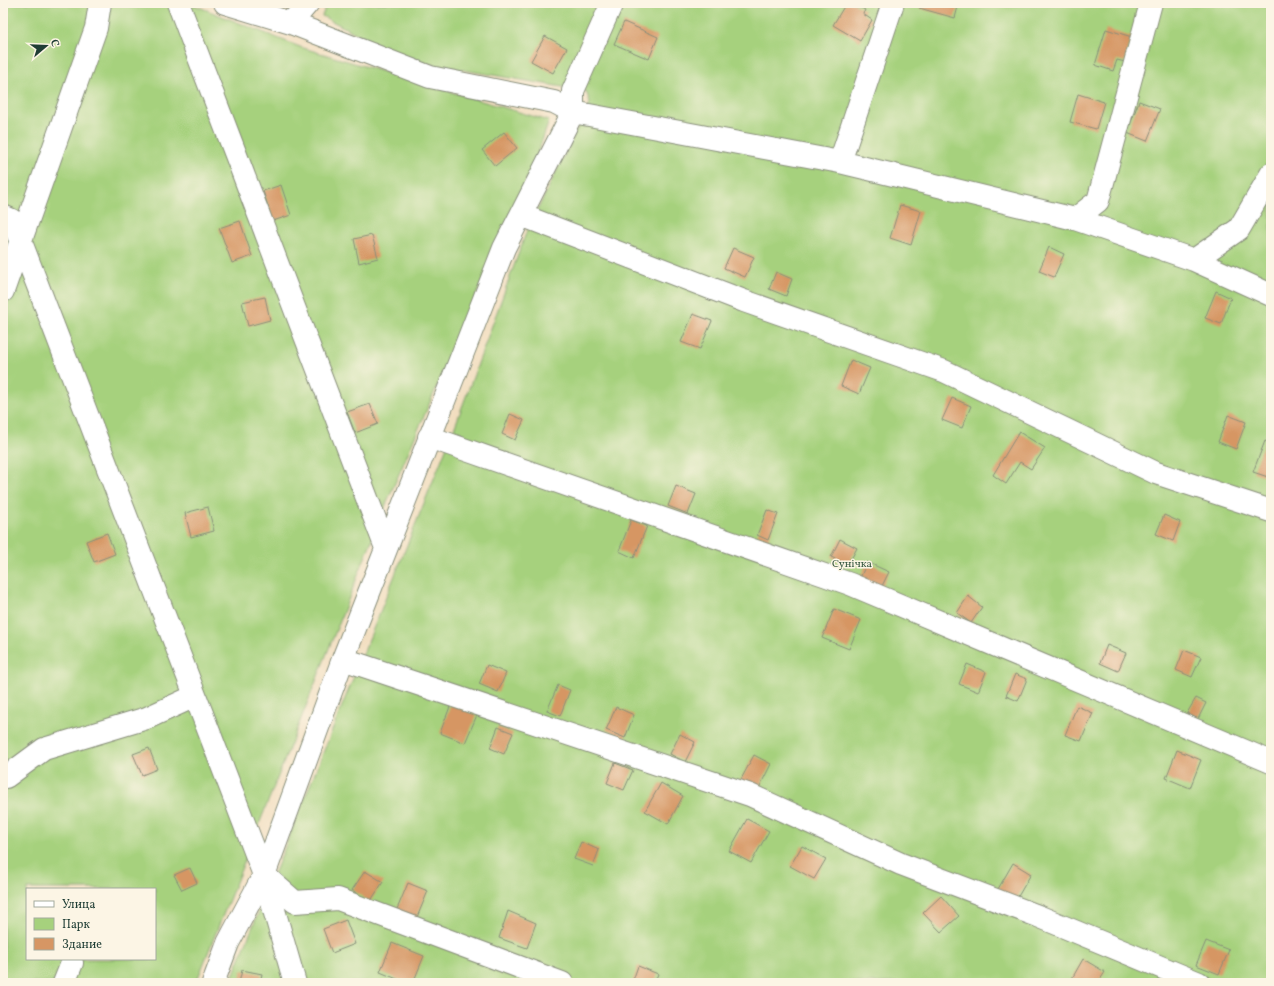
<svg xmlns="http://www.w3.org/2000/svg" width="1274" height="986" viewBox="0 0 1274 986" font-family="Vollkorn,serif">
  <rect width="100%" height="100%" fill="#fcf5e5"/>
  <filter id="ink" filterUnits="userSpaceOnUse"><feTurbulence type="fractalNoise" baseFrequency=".025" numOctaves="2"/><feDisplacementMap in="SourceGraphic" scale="8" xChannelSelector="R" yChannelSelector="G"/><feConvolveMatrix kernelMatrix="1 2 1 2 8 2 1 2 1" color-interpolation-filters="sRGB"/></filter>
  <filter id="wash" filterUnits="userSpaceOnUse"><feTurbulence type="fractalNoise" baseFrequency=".012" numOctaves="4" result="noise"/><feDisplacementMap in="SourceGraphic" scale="16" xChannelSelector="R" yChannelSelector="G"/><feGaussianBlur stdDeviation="0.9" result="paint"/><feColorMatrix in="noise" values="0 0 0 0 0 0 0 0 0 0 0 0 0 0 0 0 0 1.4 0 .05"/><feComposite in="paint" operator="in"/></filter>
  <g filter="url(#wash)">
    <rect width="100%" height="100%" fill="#f2dec0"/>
    <path fill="#a6d17d" stroke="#628758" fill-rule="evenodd" d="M3,3h186l111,44 249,74 -12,34 -148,342 -193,486h-193zM27,889h128v70h-128z
      M327,3h944v980h-1041l224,-554 72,-196 64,-130 -4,-12 -152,-26 -34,-9 -78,-40z"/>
    <g id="blocks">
      <path fill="#d69664" d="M846,3h7l12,7 -2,4 9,6 -12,21 -27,-16z
        M921,3h38l-4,15 -36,-10z
        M624,22l34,15 -9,22 -35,-15z
        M1106,29l26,8 -7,25 -8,-2 -4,11 -18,-6z
        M545,36l22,12 -14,25 -22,-12z
        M1078,94l26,8 -8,27 -26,-7z
        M1139,101l21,8 -13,32 -20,-8z
        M504,132l13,16 -22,18 -13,-16z
        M281,185l10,30 -18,6 -10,-30z
        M900,205l21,6 -10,34 -21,-7z
        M240,221l12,35 -20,7 -13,-35z
        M372,235l6,23 -19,5 -5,-24z
        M1049,247l15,7 -10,23 -15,-6z
        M733,248l21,9 -9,20 -21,-9z
        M776,272l16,7 -6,17 -17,-7z
        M1216,291l15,7 -10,26 -16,-6z
        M265,297l5,23 -22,6 -6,-24z
        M693,314l19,7 -12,28 -19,-7z
        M851,360l19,8 -11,26 -18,-8z
        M952,398l19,8 -9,22 -20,-8z
        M370,404l8,20 -23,9 -8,-21z
        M510,414l14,6 -9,20 -13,-6z
        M1228,415l18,7 -10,27 -18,-7z
        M1019,432l26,16 -14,21 -11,-7 -14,22 -13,-9z
        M1265,441l6,2v26l-3,8 -15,-5z
        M676,486l20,8 -8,20 -20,-8z
        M208,507l6,24 -23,6 -6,-24z
        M767,510l11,4 -10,26 -11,-5z
        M1164,515l16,7 -7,19 -17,-7z
        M631,520l16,6 -13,32 -15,-7z
        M107,533l8,21 -21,8 -8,-21z
        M840,539l17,9 -9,17 -17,-8z
        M867,562l22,10 -10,20 -21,-9z
        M968,596l14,11 -11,16 -14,-10z
        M834,609l27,11 -12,29 -27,-11z
        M1107,645l19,8 -8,18 -18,-8z
        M1184,650l17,7 -9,20 -16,-7z
        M967,664l19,8 -8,20 -19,-8z
        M487,665l19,8 -8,19 -19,-8z
        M1015,674l12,5 -9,22 -12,-5z
        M558,685l12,5 -10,26 -13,-5z
        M1196,698l10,5 -8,16 -11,-6z
        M451,704l26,11 -12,28 -25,-10z
        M1077,706l16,7 -12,28 -16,-6z
        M616,707l18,8 -9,23 -19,-8z
        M498,727l15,6 -9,21 -14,-6z
        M680,734l15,8 -10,20 -15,-8z
        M149,748l8,21 -15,6 -9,-21z
        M1177,750l24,10 -11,28 -24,-10z
        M754,755l17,9 -14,28 -18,-9z
        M615,763l18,7 -9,20 -17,-7z
        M661,783l22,13 -15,28 -23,-13z
        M747,819l22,12 -18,32 -22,-12z
        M581,842l18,8 -6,16 -19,-7z
        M802,846l24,13 -12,20 -24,-13z
        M1013,863l18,11 -15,26 -18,-11z
        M190,868l7,15 -15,7 -8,-15z
        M365,871l18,11 -13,20 -18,-12z
        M408,883l20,8 -13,31 -20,-8z
        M941,896l18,20 -18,16 -18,-19z
        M508,911l28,12 -9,25 -28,-10z
        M346,920l9,24 -23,9 -9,-24z
        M1206,941l23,9 -10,24 -23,-9z
        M392,943l32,13 -11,27h-6l-27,-11z
        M1083,959l22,13 -7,11h-26l-2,-1z
        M638,966l20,8 -4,9h-22z
        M242,970l20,4 -2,9h-21z"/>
    </g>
  </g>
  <g filter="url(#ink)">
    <use href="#blocks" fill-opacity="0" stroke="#888e7a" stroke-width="1"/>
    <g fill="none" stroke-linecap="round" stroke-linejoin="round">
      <defs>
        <path id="minor" d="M178,3l208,545
          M225,3l66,20 139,54 124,25 19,10 267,50 235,57 119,41 77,35
          M291,23l17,-20
          M840,162l53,-159
          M521,215l223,86 200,70 212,102 115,38
          M3,216l9,4 9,22 243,633 31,108
          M1075,219l23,-18 53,-198
          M1194,260l45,-31 32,-55
          M3,291l93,-263 4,-25
          M429,437l421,147 421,178
          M343,659l407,136 151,69 137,52 161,67
          M6,777l38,-28 103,-31 48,-22
          M264,875l31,27 43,-3 224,84
          M64,983l8,-20
          M213,983l15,-40 36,-68 79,-216 161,-411 69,-136v-21l39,-88"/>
      </defs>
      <use href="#minor" stroke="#888e7a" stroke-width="24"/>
      <use href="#minor" stroke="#fff" stroke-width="22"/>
    </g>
  </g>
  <g text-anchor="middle" stroke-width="3" stroke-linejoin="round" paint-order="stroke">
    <g font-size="11" fill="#3a5b43" stroke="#fcf5e5">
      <text x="852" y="567">Сунічка</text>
    </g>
  </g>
  <rect width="1274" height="986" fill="none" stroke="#fcf5e5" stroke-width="16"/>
  <rect x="26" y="888" width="130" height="72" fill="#fcf5e5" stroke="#a4ab9e"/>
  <rect x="34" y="901" width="20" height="6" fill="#ffffff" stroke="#a4ab9e"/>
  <text x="62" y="908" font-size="12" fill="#1f3d34">Улица</text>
  <rect x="34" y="918" width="20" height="12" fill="#a6d17d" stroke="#a4ab9e"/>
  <text x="62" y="928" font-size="12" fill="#1f3d34">Парк</text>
  <rect x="34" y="938" width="20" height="12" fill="#d69664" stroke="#a4ab9e"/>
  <text x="62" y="948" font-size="12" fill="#1f3d34">Здание</text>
  <g transform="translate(46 46) rotate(71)" stroke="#fcf5e5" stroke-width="3" paint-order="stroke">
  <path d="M0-3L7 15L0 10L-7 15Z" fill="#1f3d34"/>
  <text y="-6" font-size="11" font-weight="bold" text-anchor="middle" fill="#1f3d34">С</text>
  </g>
</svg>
